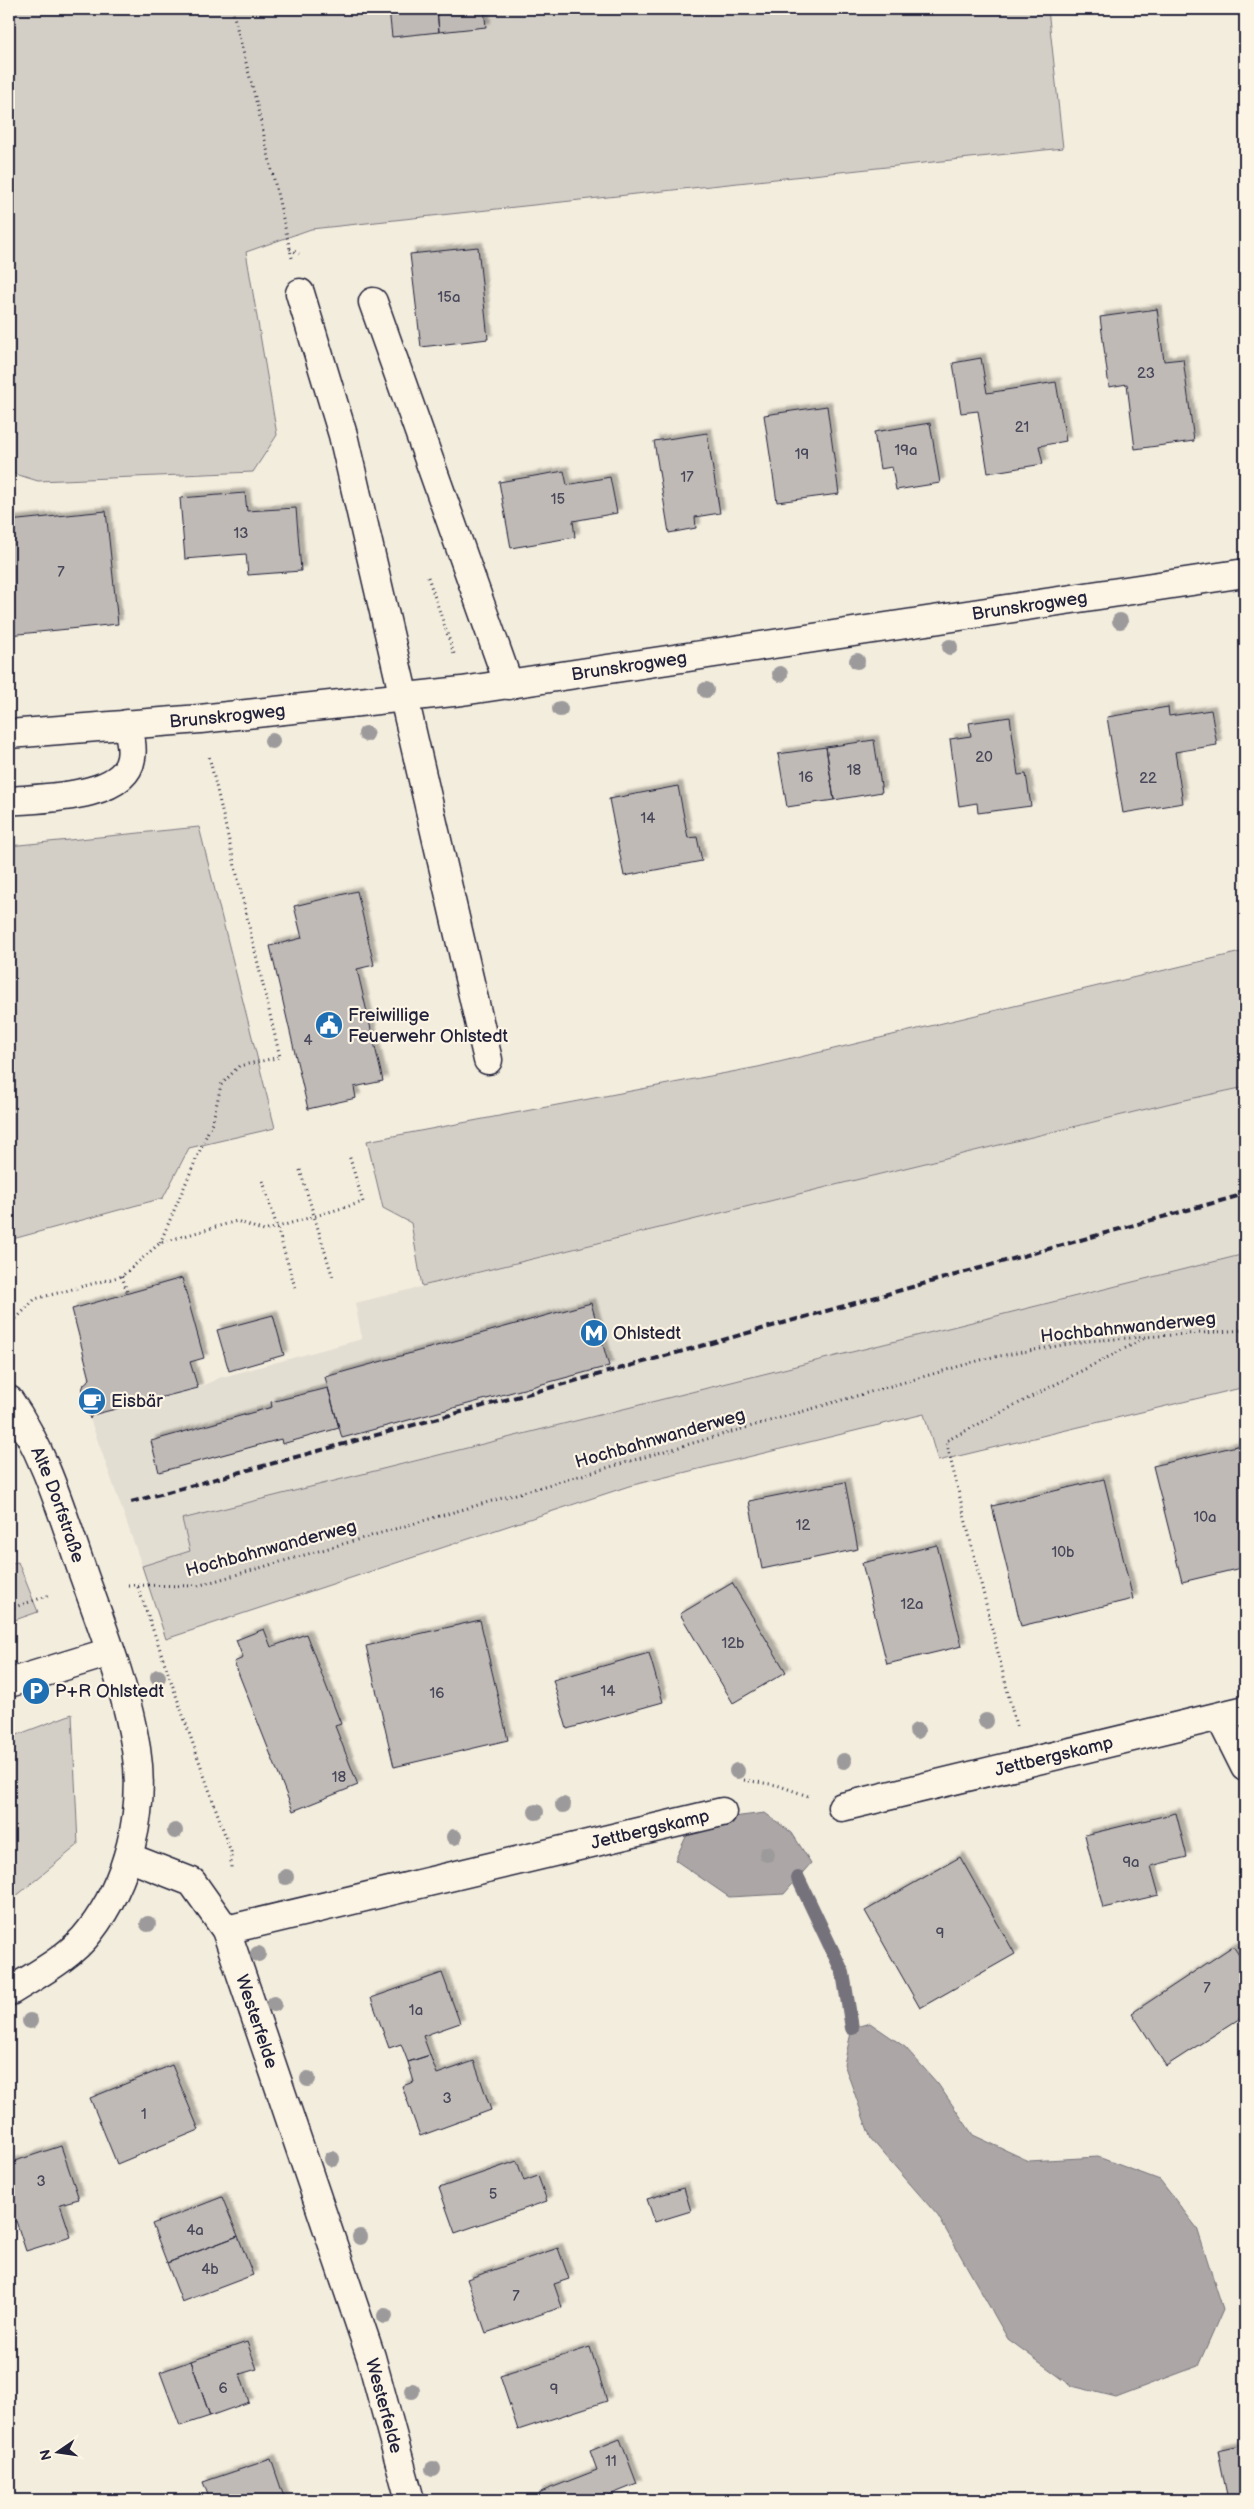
<svg xmlns="http://www.w3.org/2000/svg" width="1254" height="2509" viewBox="0 0 1254 2509" font-family="'Balsamiq Sans',sans-serif">
  <defs>
    <filter id="shadow"><feDropShadow dx="4.5" dy="-4.5" stdDeviation="1" flood-color="#0004"/></filter>
  </defs>
  <rect width="100%" height="100%" fill="#f3edde"/>
  <filter id="ink" filterUnits="userSpaceOnUse"><feTurbulence type="fractalNoise" baseFrequency=".02" numOctaves="2"/><feDisplacementMap in="SourceGraphic" scale="10" xChannelSelector="R" yChannelSelector="G"/><feConvolveMatrix kernelMatrix="1 2 1 2 8 2 1 2 1" color-interpolation-filters="sRGB"/></filter>
  <g filter="url(#ink)">
    <path fill="#e3ded2" d="M1245,1087v167l-1063,265 9,32 -49,15 -52,-147 2,-4 106,-27 21,-10 143,-39 -7,-36 816,-200z"/>
    <path fill="#d4cfc6" stroke="#7b7880" d="M9,9h1039l15,139 -752,81 -65,23 31,183 -24,37 -215,9 -29,-9z
      M199,827l76,301 -86,20 -26,50 -154,42v-394z
      M1245,951v136l-74,16 -749,183 -11,-63 -28,-15 -16,-67 391,-74z
      M1245,1254v133l-307,74 -14,-47 -295,72 -463,153 -24,-73 48,-15 -8,-32z
      M18,1562l20,50 -29,10v-58z
      M72,1714l6,131 -69,57v-164z"/>
    <path fill="#aca7a6" stroke="#75727b" d="M765,1813l27,20 19,30 -27,31 -55,3 -54,-37 18,-38z
      M870,2023l35,24 33,37 35,51 56,26 69,-4 62,23 37,48 26,81 -25,57 -82,31 -44,-11 -64,-47 -70,-123 -67,-77 -27,-75 8,-36z"/>
    <g fill="none" stroke-linecap="round" stroke-linejoin="round">
      <path stroke="#75727b" stroke-width="14" d="M798,1878l45,95 9,55"/>
    </g>
    <path fill="#bfbab6" stroke="#22223b" filter="url(#shadow)" d="M389,9h48l2,23 -47,5z
      M437,9h47l2,18 -47,5z
      M478,247l10,92 -67,8 -11,-93z
      M1157,309l7,52 19,-2 11,82 -59,8 -8,-65 -18,3 -9,-70z
      M981,358l6,35 69,-11 10,59 -27,5 4,18 -55,9 -10,-62 -17,2 -8,-50z
      M827,406l12,88 -62,8 -13,-87z
      M930,423l10,60 -44,7 -4,-23 -12,2 -6,-37z
      M707,433l13,80 -25,4 1,11 -27,5 -15,-92z
      M564,471l3,14 43,-8 7,36 -44,8 2,16 -64,11 -12,-66z
      M245,493l2,18 49,-3 5,63 -53,4 -2,-21 -61,5 -5,-61z
      M106,511l12,113 -109,11v-114z
      M1168,707l1,9 42,-6 6,35 -42,7 8,51 -60,10 -16,-96z
      M1010,717l8,58 8,-1 5,32 -53,7 -1,-10 -18,3 -9,-67 21,-3 -2,-13z
      M874,740l8,52 -48,8 -8,-53z
      M826,747l8,53 -47,7 -9,-53z
      M678,786l10,52 9,-1 5,24 -78,15 -15,-77z
      M357,891l17,74 -17,4 26,112 -29,6 2,11 -48,11 -38,-163 32,-8 -8,-32z
      M182,1278l22,80 -14,4 8,26 -106,27 -2,4 -8,-29 2,-6 6,-5 -18,-70z
      M591,1303l18,63 -267,72 -17,-61z
      M273,1315l11,40 -55,16 -12,-41z
      M328,1388l11,40 -57,16 -1,-5 -122,33 -8,-31 121,-34 -1,-5z
      M1245,1444v123l-63,15 -29,-116z
      M1104,1479l29,120 -112,27 -29,-120z
      M845,1482l13,67 -96,20 -13,-68z
      M937,1545l25,101 -75,18 -25,-101z
      M732,1583l54,89 -53,31 -53,-89z
      M480,1620l28,120 -114,27 -28,-121z
      M264,1629l7,18 35,-13 35,90 -6,2 23,59 -65,26 -59,-149 9,-4 -7,-18z
      M649,1653l14,49 -96,27 -14,-49z
      M1176,1813l11,44 -36,9 8,29 -56,13 -18,-73z
      M960,1857l55,97 -95,54 -55,-97z
      M1233,1946l12,18v51l-79,51 -34,-53z
      M442,1973l18,50 -37,13 7,19 -22,7 -7,-18 -12,4 -18,-50z
      M430,2055l7,19 37,-13 17,49 -71,26 -18,-50 12,-4 -6,-20z
      M172,2065l27,65 -82,34 -27,-66z
      M61,2146l18,53 -19,5 11,33 -45,14 -10,-30 -7,2v-60z
      M517,2161l7,20 14,-5 9,25 -92,32 -16,-45z
      M684,2188l7,23 -36,11 -8,-23z
      M222,2197l16,39 -71,27 -15,-39z
      M238,2236l15,39 -71,27 -15,-39z
      M558,2248l11,31 -15,5 8,23 -76,26 -19,-54z
      M247,2342l10,27 -17,5 9,28 -39,14 -19,-55z
      M590,2347l17,54 -89,29 -18,-54z
      M191,2361l19,55 -30,10 -20,-54z
      M620,2439l17,45 -30,12 2,4h-68l-3,-7 59,-23 -7,-19z
      M1245,2445v55h-17l-10,-49z
      M271,2459l14,41h-75l-7,-18z"/>
    <g fill="none" stroke-linecap="round" stroke-linejoin="round">
      <defs>
        <g id="minor">
          <path d="M300,293l43,142 145,625"/>
          <path d="M373,302l136,383"/>
          <path id="s1" d="M9,734l191,-15 262,-28 783,-118"/>
          <path d="M9,801c31,-3 116,-2 122,-43 2,-11 -1,-23 -4,-34"/>
          <path id="s2" d="M9,1400c36,52 54,116 75,176 20,56 43,115 52,173 10,62 -8,133 -46,182 -19,26 -54,44 -81,61"/>
          <path d="M9,1683l101,-31"/>
          <path d="M1220,1717l25,50"/>
          <path id="s3" d="M842,1807l403,-97"/>
          <path id="s4" d="M128,1857l64,25 34,48 145,427 39,143"/>
          <path id="s5" d="M226,1930l496,-118"/>
        </g>
      </defs>
      <use href="#minor" stroke="#22223b" stroke-width="31"/>
      <path stroke="#22223b" stroke-width="3" stroke-dasharray="1 4" stroke-linecap="butt" d="M232,9l24,92 36,157
        M290,249l9,5
        M428,577l26,77
        M300,1170l33,108
        M263,1181l32,106
        M160,1243l53,-123 8,-35 18,-19 41,-9 -71,-301
        M122,1276l5,16
        M9,1326l26,-27 87,-23 38,-33 77,-22 27,10 99,-29 -14,-47
        M128,1585l69,1 791,-228 98,-17 159,-11
        M138,1587l93,265v18
        M9,1609l41,-14
        M1016,1726l-70,-285 199,-103
        M744,1780l33,5 31,11"/>
      <use href="#minor" stroke="#fcf5e5" stroke-width="28"/>
      <path stroke="#22223b" stroke-width="4" stroke-dasharray="8 4" stroke-linecap="butt" d="M131,1502l484,-132 630,-176"/>
    </g>
    <g fill="#9d9a9b">
      <circle cx="1120" cy="621" r="8"/>
      <circle cx="950" cy="647" r="8"/>
      <circle cx="857" cy="661" r="8"/>
      <circle cx="780" cy="674" r="8"/>
      <circle cx="706" cy="690" r="8"/>
      <circle cx="560" cy="709" r="8"/>
      <circle cx="366" cy="734" r="8"/>
      <circle cx="272" cy="741" r="8"/>
      <circle cx="158" cy="1677" r="8"/>
      <circle cx="986" cy="1721" r="8"/>
      <circle cx="917" cy="1731" r="8"/>
      <circle cx="844" cy="1761" r="8"/>
      <circle cx="737" cy="1771" r="8"/>
      <circle cx="563" cy="1805" r="8"/>
      <circle cx="536" cy="1812" r="8"/>
      <circle cx="175" cy="1831" r="8"/>
      <circle cx="454" cy="1837" r="8"/>
      <circle cx="767" cy="1854" r="8"/>
      <circle cx="286" cy="1877" r="8"/>
      <circle cx="148" cy="1924" r="8"/>
      <circle cx="258" cy="1954" r="8"/>
      <circle cx="274" cy="2004" r="8"/>
      <circle cx="30" cy="2021" r="8"/>
      <circle cx="308" cy="2079" r="8"/>
      <circle cx="332" cy="2159" r="8"/>
      <circle cx="360" cy="2237" r="8"/>
      <circle cx="385" cy="2316" r="8"/>
      <circle cx="412" cy="2391" r="8"/>
      <circle cx="433" cy="2469" r="8"/>
    </g>
  </g>
  <defs>
    <symbol id="civic-disc" viewBox="-11 -11 22 22"><circle r="9.5" fill="#1f6fb2" stroke="#fcf5e5"/><path d="M-.6-6.5H3V-4.5H.6V-3L4-1V1h2V6H-6V1h2V-1L-.6-3ZM-1.2 2.5V6h2.4V2.5Z" fill="#fff"/></symbol>
    <symbol id="metro-disc" viewBox="-11 -11 22 22"><circle r="9.5" fill="#1f6fb2" stroke="#fcf5e5"/><path d="M-5.5 5V-5H-3L0 0L3-5H5.5V5H3V-.5L0 4L-3-.5V5Z" fill="#fff"/></symbol>
    <symbol id="cafe-disc" viewBox="-11 -11 22 22"><circle r="9.5" fill="#1f6fb2" stroke="#fcf5e5"/><path d="M-5.5-4.5H6V0H3Q3 3.5 0 3.5H-2.5Q-5.5 3.5-5.5 0ZM3-3.2v2h1.7v-2ZM-6 4.5H4V6H-6Z" fill="#fff"/></symbol>
    <symbol id="parking-disc" viewBox="-11 -11 22 22"><circle r="9.5" fill="#1f6fb2" stroke="#fcf5e5"/><path d="M-3.5-5.5H1a3.5 3.5 0 0 1 0 7H-1V5.5H-3.5ZM-1-3.4V-.6H.8a1.4 1.4 0 0 0 0-2.8Z" fill="#fff"/></symbol>
  </defs>
  <g fill-rule="evenodd">
    <use href="#civic-disc" x="313" y="1009" width="32" height="32"/>
    <use href="#metro-disc" x="578" y="1317" width="32" height="32"/>
    <use href="#cafe-disc" x="76" y="1385" width="32" height="32"/>
    <use href="#parking-disc" x="20" y="1675" width="32" height="32"/>
  </g>
  <g text-anchor="middle" stroke-width="4.5" stroke-linejoin="round" paint-order="stroke">
    <g font-size="15" fill="#49485a">
      <text x="449" y="302">15a</text>
      <text x="1146" y="378">23</text>
      <text x="1022" y="432">21</text>
      <text x="906" y="455">19a</text>
      <text x="802" y="459">19</text>
      <text x="687" y="482">17</text>
      <text x="558" y="504">15</text>
      <text x="241" y="538">13</text>
      <text x="61" y="577">7</text>
      <text x="984" y="762">20</text>
      <text x="854" y="775">18</text>
      <text x="806" y="782">16</text>
      <text x="1148" y="783">22</text>
      <text x="648" y="823">14</text>
      <text x="308" y="1045">4</text>
      <text x="1205" y="1522">10a</text>
      <text x="803" y="1530">12</text>
      <text x="1063" y="1557">10b</text>
      <text x="912" y="1609">12a</text>
      <text x="733" y="1648">12b</text>
      <text x="608" y="1696">14</text>
      <text x="437" y="1698">16</text>
      <text x="339" y="1782">18</text>
      <text x="1131" y="1867">9a</text>
      <text x="940" y="1938">9</text>
      <text x="1207" y="1993">7</text>
      <text x="416" y="2015">1a</text>
      <text x="447" y="2103">3</text>
      <text x="144" y="2119">1</text>
      <text x="41" y="2186">3</text>
      <text x="493" y="2199">5</text>
      <text x="195" y="2235">4a</text>
      <text x="210" y="2274">4b</text>
      <text x="516" y="2301">7</text>
      <text x="223" y="2393">6</text>
      <text x="554" y="2394">9</text>
      <text x="611" y="2466">11</text>
    </g>
    <g font-size="18" fill="#22223b" stroke="#fcf5e5">
      <text dy="6" stroke="none"><textPath href="#s1" startOffset="1029">Brunskrogweg</textPath></text>
      <text dy="6" stroke="none"><textPath href="#s1" startOffset="624">Brunskrogweg</textPath></text>
      <text dy="6" stroke="none"><textPath href="#s1" startOffset="219">Brunskrogweg</textPath></text>
      <text transform="translate(1128 1327) rotate(-6)" y="6">Hochbahnwanderweg</text>
      <text transform="translate(660 1438) rotate(-16)" y="6">Hochbahnwanderweg</text>
      <text dy="6" stroke="none"><textPath href="#s2" startOffset="116">Alte Dorfstraße</textPath></text>
      <text transform="translate(271 1548) rotate(-15)" y="6">Hochbahnwanderweg</text>
      <text dy="6" stroke="none"><textPath href="#s3" startOffset="218">Jettbergskamp</textPath></text>
      <text dy="6" stroke="none"><textPath href="#s5" startOffset="436">Jettbergskamp</textPath></text>
      <text dy="6" stroke="none"><textPath href="#s4" startOffset="224">Westerfelde</textPath></text>
      <text dy="6" stroke="none"><textPath href="#s4" startOffset="629">Westerfelde</textPath></text>
    </g>
    <g font-size="18" fill="#22223b" stroke="#fcf5e5" text-anchor="start">
      <text x="348" y="1021">Freiwillige<tspan x="348" dy="21">Feuerwehr Ohlstedt</tspan></text>
      <text x="613" y="1339">Ohlstedt</text>
      <text x="111" y="1407">Eisbär</text>
      <text x="55" y="1697">P+R Ohlstedt</text>
    </g>
  </g>
  <rect width="1254" height="2509" fill="none" stroke="#fcf5e5" stroke-width="30"/>
  <rect x="15" y="15" width="1224" height="2479" fill="none" stroke="#22223b" stroke-width="2" filter="url(#ink)"/>
  <g transform="translate(58 2452) rotate(257)" stroke="#fcf5e5" stroke-width="4" paint-order="stroke">
  <path d="M0-4L9 19L0 12L-9 19Z" fill="#22223b"/>
  <text y="-8" font-size="14" font-weight="bold" text-anchor="middle" fill="#22223b">N</text>
  </g>
</svg>
